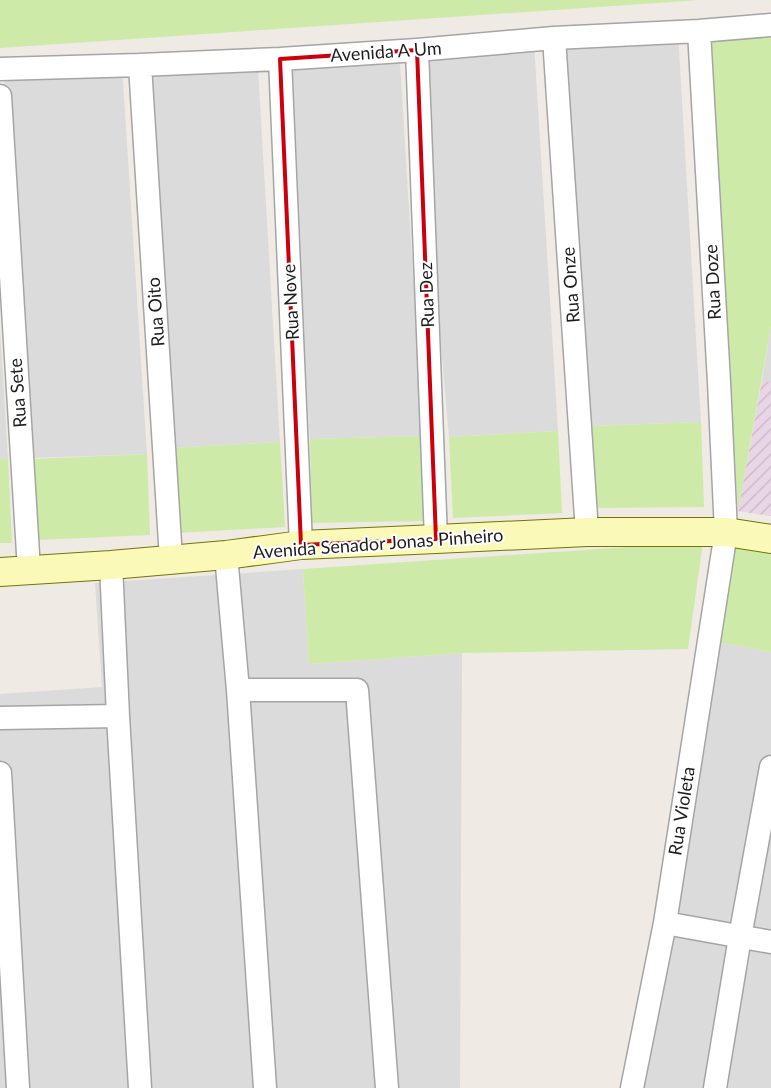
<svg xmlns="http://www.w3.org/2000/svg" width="771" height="1088" viewBox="0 0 771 1088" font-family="Lato,sans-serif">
  <defs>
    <pattern id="industrial-furrows" width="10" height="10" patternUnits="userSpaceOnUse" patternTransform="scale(1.25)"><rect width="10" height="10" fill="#e8d5e6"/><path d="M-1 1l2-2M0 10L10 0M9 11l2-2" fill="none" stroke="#c7b6c5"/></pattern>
  </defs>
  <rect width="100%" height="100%" fill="#efeae4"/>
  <path fill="#dcdbdb" d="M678,32l23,390 -111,4 -30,-383z
    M534,42l24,389 -109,6 -33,-384z
    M399,47l24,389 -113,3 -29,-381z
    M257,52l23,390 -107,6 -34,-384z
    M122,66l25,388 -113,4 -30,-381z
    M771,326v56l-9,-2z
    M0,328l8,131h-8z
    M303,569l6,95 153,-11 -2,435h-460v-394l102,-7 -7,-104z
    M718,642l53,10v436h-133z"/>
  <path fill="url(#industrial-furrows)" d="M762,380l9,2v134l-33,-5z"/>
  <path fill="#cdeaa9" d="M0,0h700l-700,48z
    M771,33v293l-33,185 -32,-472z
    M701,422l3,85 -110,1 -4,-82z
    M558,431l4,82 -109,5 -4,-81z
    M423,436l1,85 -112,2 -2,-84z
    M280,442l5,85 -108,6 -4,-85z
    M147,454l3,81 -113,5 -3,-81z
    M0,459h8l4,84h-12z
    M703,542l-15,107 -226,4 -153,11 -6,-95z
    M732,545l39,7v100l-53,-10z"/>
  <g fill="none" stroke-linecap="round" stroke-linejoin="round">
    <defs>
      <path id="street" d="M554,38l33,494
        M417,50l19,489
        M280,59l21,486
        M140,65l31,494
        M0,69l140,-4 140,-6 137,-9 137,-12 145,-7 72,-6
        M0,96l29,474
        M226,555l12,135 27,398
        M111,565l7,151 22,372
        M238,690h119l30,398
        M0,718l118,-2
        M0,773l18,315
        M665,923l106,19
        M632,1088l33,-165 61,-391 -7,-150 -20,-351
        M715,1088l25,-151 31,-170"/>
      <path id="secondary" d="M0,572l111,-7 115,-10 75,-10 135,-6 151,-7h139l45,7"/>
    </defs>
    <use href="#street" stroke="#a5a5a5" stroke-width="25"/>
    <use href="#secondary" stroke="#717604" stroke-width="30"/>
    <use href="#street" stroke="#fff" stroke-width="22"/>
    <use href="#secondary" stroke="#faf9b7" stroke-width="28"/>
  </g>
  <path fill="none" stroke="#cc000d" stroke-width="4" stroke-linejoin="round" d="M417,50l19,489 -135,6 -21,-486z"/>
  <g text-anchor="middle" stroke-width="4" stroke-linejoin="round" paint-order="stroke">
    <g font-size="18" fill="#1e1e1e" stroke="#fff">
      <text transform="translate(386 52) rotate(-4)" y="6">Avenida A Um</text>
      <text transform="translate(713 282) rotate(-93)" y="6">Rua Doze</text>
      <text transform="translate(571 285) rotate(-94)" y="6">Rua Onze</text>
      <text transform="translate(427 295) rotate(-92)" y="6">Rua Dez</text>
      <text transform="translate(291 302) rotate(-93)" y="6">Rua Nove</text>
      <text transform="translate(156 312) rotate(-94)" y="6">Rua Oito</text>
      <text transform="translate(18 393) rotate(-94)" y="6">Rua Sete</text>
      <text transform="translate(378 544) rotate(-4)" y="6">Avenida Senador Jonas Pinheiro</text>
      <text transform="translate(682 811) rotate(-81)" y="6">Rua Violeta</text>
    </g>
  </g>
</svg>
